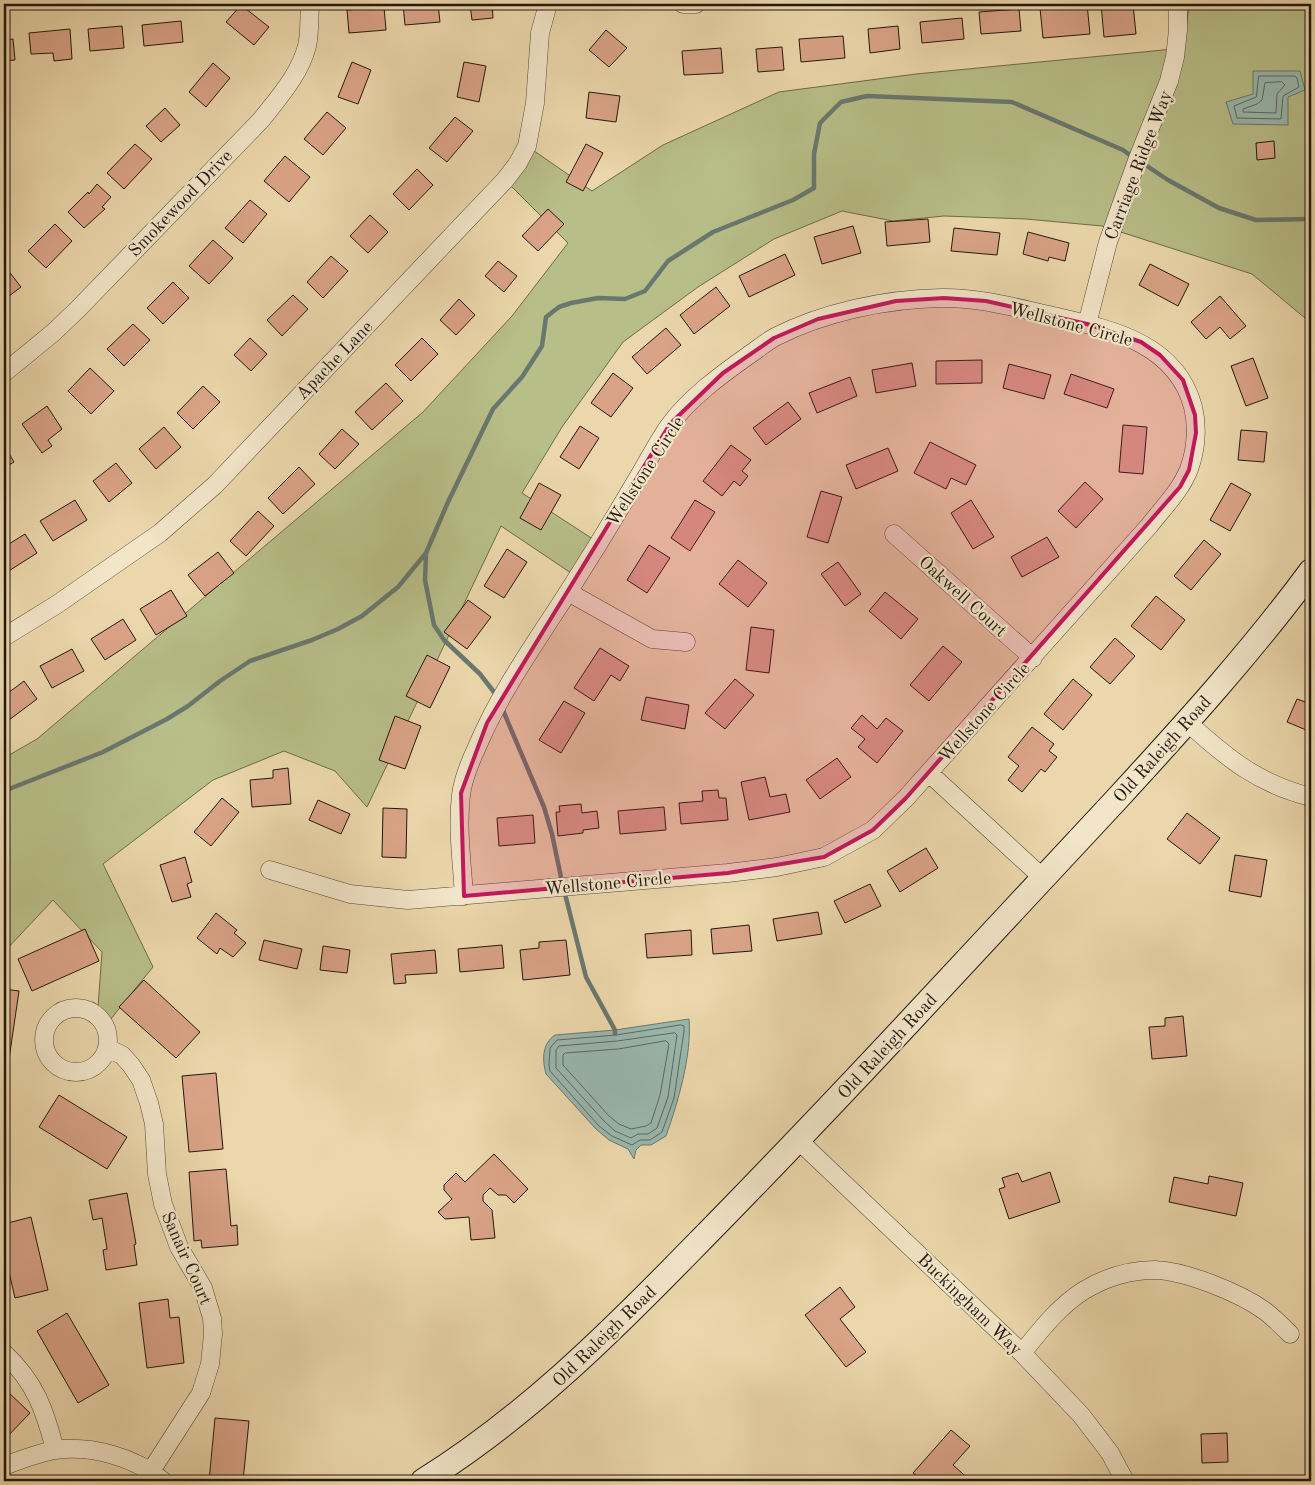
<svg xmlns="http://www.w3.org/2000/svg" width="1315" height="1485" viewBox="0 0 1315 1485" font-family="'Old Standard TT',serif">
  <rect width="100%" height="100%" fill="#ebd7ab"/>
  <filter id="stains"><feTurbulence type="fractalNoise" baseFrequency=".004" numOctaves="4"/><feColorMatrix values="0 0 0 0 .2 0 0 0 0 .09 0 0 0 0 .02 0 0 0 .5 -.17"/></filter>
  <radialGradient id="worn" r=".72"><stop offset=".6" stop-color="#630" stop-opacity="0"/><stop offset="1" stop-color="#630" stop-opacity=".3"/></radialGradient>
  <path fill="#b8be88" stroke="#6c6b4b" d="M1189,4h122v319l-59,-49 -150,-48 -76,-7 -82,-3 -51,5 -51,-10 -68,28 -76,48 -75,55 -61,85 -40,66 77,50 -22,34 -76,-51 -134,281 -32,-36 -51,-20 -71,29 -110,84 50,103 -43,53 -12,-13 4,-55 -49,-52 -49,52v-194l33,-19 386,-327 89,-96 56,-73 -63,-63 22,-34 65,45 71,-46 116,-53 137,-18 268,-26z"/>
  <path fill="#99b8af" stroke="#69786f" d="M1253,71h47l5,19 -17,7v28l-55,-1 -7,-22 27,-8z
    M689,1019c3,36 -11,83 -23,117l-15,9h-10l-5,5 -2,9 -6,-10 -19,-9 -13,-11 -50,-55c-4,-15 -4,-30 9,-39l60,-5z"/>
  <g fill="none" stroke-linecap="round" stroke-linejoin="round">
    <path stroke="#5d685e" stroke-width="1" d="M1259,76h36l2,2 2,9 -16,9 -2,23 -44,-1 -3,-12 22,-9z
      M1282,82l3,3 -8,9 -1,19 -33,-1v-3l14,-5 5,-4 3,-17z
      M681,1025l3,1v5l-10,67 -12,34 -12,8h-10l-8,5 -20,-9 -13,-10 -49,-55 -1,-6 1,-17 7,-8 59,-5z
      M675,1033l2,2 -9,62 -11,31 -9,6h-10l-7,4 -16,-7 -11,-10 -48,-53v-18l3,-4 58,-5z
      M666,1041l3,3 -9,51 -9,28 -5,3 -15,3 -12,-5 -10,-8 -46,-51v-10l2,-2 53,-4z"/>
    <path stroke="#69786f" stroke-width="4.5" d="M1141,162l27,18 51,28 37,12 55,-1
      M426,554l-1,26 9,45 10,15 36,34 17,22
      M502,708l42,99 8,27 10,48
      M4,791l99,-39 64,-33 21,-13 32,-25 30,-20 62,-21 26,-11 24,-13 36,-29 28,-34 22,-51 45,-93 29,-32 20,-31 4,-29 13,-10 12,-4 27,-5 27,1 20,-8 23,-30 45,-29 80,-32 21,-12v-34l6,-31 21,-21 26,-6 145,6 111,48 11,8
      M564,890l22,87 29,53v4"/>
  </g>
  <path fill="#daa387" stroke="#21180e" d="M403,4h35l2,18 -35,3z
    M470,4h22l1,14 -21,2z
    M1087,4l3,30 -47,4 -3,-30z
    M1101,4h32l3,30 -32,3z
    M241,5l28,22 -15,18 -28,-23z
    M384,7l2,23 -37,3 -2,-23z
    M1019,9l2,22 -40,3 -2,-22z
    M962,18l2,21 -42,4 -2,-21z
    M181,21l2,21 -39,4 -2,-21z
    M122,26l2,22 -34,3 -2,-22z
    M898,26l2,23 -30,4 -2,-24z
    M70,29l2,30 -18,2 -1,-8 -22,1 -2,-21z
    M606,30l21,18 -18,19 -20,-17z
    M843,36l2,22 -44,4 -2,-23z
    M13,39l2,21 -11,1v-21z
    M782,47l2,23 -26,2 -2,-23z
    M721,48l2,25 -39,2 -2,-24z
    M352,62l19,8 -13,34 -20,-7z
    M464,62l22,4 -7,36 -22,-5z
    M213,63l17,15 -24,29 -17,-15z
    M589,92l31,4 -4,26 -30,-4z
    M165,108l15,17 -19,17 -15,-16z
    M327,112l19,16 -23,27 -19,-16z
    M455,117l18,14 -26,31 -18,-14z
    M1274,141l1,17 -18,2 -1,-17z
    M135,144l17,15 -28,30 -17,-16z
    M586,144l17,9 -20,38 -17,-9z
    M285,156l25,21 -21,25 -25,-21z
    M417,169l16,16 -24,25 -16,-16z
    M97,184l14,13 -9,10 3,2 -21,19 -16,-16 20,-20 1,2z
    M250,200l17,14 -24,29 -18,-15z
    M548,209l16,15 -26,27 -16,-15z
    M370,215l18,17 -20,21 -18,-17z
    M928,219l2,23 -43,4 -2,-24z
    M55,224l17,17 -26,27 -18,-17z
    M853,226l8,27 -39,11 -8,-27z
    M954,228l46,5 -3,22 -46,-4z
    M1028,232l41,11 -4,18 -16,-4 -1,4 -25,-7z
    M213,240l20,18 -24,26 -20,-18z
    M785,254l10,21 -46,22 -10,-21z
    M331,256l17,15 -25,27 -16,-16z
    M498,261l19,15 -13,16 -19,-16z
    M1150,264l39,20 -11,22 -39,-21z
    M4,265l17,22 -17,13z
    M173,282l16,16 -26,26 -16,-16z
    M716,287l14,19 -36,28 -14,-19z
    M293,295l15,14 -26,27 -15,-16z
    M1220,296l26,30 -16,13 -10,-12 -14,12 -15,-17z
    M459,299l16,16 -19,20 -16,-15z
    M133,324l17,16 -26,26 -17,-17z
    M666,328l15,17 -34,29 -15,-17z
    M250,338l17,16 -16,17 -17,-16z
    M422,338l16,16 -27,27 -16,-16z
    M1253,358l15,40 -22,8 -15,-40z
    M982,360v23l-46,1v-23z
    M912,363l4,23 -40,7 -4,-23z
    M1009,364l42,11 -7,24 -41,-11z
    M90,368l24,23 -23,23 -23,-23z
    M613,373l20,15 -22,29 -20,-14z
    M1071,374l43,15 -7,19 -43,-14z
    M850,377l7,19 -40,17 -8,-20z
    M386,383l17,18 -31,29 -17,-18z
    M203,386l17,16 -27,27 -16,-16z
    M788,402l13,17 -35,26 -13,-17z
    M47,406l15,23 -14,11 4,6 -10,7 -20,-29z
    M1123,425l24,2 -4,47 -24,-2z
    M580,426l19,12 -20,31 -19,-12z
    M164,427l17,20 -25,22 -17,-20z
    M342,429l17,15 -24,25 -16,-15z
    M1241,430l26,2 -3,30 -26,-2z
    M930,442l46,23 -10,20 -15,-7 -5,11 -32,-16z
    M4,445l10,17 -10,6z
    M731,445l20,15 -9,11 6,5 -8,10 -6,-5 -12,15 -19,-15z
    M888,448l10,23 -42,18 -10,-24z
    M116,463l16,20 -23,19 -16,-21z
    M299,467l16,17 -32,30 -15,-16z
    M1085,482l18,17 -27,29 -18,-17z
    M539,483l22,12 -20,35 -21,-12z
    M1231,483l20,11 -21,37 -20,-11z
    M821,491l21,6 -14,46 -21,-6z
    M75,500l12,20 -34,21 -13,-20z
    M695,500l20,12 -25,39 -19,-13z
    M971,500l23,37 -21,12 -22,-36z
    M258,511l16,15 -28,30 -16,-15z
    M25,534l12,19 -33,21v-27z
    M1047,537l12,20 -37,20 -11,-20z
    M1204,540l17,14 -30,36 -17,-14z
    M649,545l21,13 -23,35 -20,-13z
    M507,549l20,13 -23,36 -20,-12z
    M218,552l16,21 -29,23 -17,-21z
    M738,560l29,23 -19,24 -29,-23z
    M838,562l23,32 -16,12 -24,-32z
    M171,590l16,26 -31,19 -16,-26z
    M885,592l33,27 -17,20 -32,-28z
    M1156,596l29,24 -24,30 -30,-24z
    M468,600l23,17 -24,32 -23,-17z
    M123,619l13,21 -31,20 -14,-21z
    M751,627l23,3 -5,43 -23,-3z
    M1115,638l20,18 -25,28 -20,-17z
    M943,646l19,16 -33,39 -19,-16z
    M600,648l29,18 -9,15 -9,-6 -17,26 -20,-13z
    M72,649l12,22 -32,17 -12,-22z
    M427,655l23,12 -20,41 -24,-12z
    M735,679l19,16 -29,34 -20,-16z
    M1073,679l19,16 -29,35 -19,-16z
    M24,681l13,18 -32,24 -1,-27z
    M646,697l43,8 -4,24 -44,-9z
    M1297,699l14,5v28l-24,-10z
    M564,701l21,12 -24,40 -22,-13z
    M862,715l15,14 9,-11 17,13 -26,32 -19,-16 7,-8 -14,-11z
    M395,716l26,10 -16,43 -26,-9z
    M1032,727l22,17 -5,7 8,6 -12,15 -4,-3 -19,23 -14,-12 11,-14 -11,-9z
    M837,758l14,19 -31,22 -14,-19z
    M288,768l3,36 -39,3 -2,-27 23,-2v-8z
    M765,777l5,20 16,-3 4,18 -41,8 -8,-38z
    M718,790l1,8h7l2,22 -47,4 -2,-21 24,-2 -1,-10z
    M222,798l17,14 -28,34 -17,-14z
    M318,800l32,14 -9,20 -32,-14z
    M581,804l1,9 15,-2 2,17 -16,2v3l-25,3 -2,-24h4l-1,-6z
    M664,807l2,23 -46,4 -2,-23z
    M383,808l24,1 -1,49 -24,-1z
    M1187,813l33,25 -20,26 -33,-25z
    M533,815l2,28 -36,3 -2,-28z
    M926,848l12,20 -38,24 -13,-21z
    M1235,855l32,5 -6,37 -32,-6z
    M185,857l7,25 -5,2 4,13 -19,5 -12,-37z
    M870,884l11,22 -36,17 -11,-22z
    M818,912l4,22 -45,7 -4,-22z
    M216,913l21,17 -3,3 12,10 -13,14 -13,-9 -3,6 -20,-16z
    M749,925l3,26 -39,3 -2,-25z
    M85,929l14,32 -67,30 -14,-32z
    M691,930l1,25 -45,3 -2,-24z
    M264,940l38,9 -5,20 -38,-9z
    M566,940l4,35 -47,5 -3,-30 19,-2v-6z
    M502,945l2,23 -44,4 -2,-23z
    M323,946l27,4 -3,23 -27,-3z
    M435,950l2,23 -32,2 1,8 -12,1 -3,-30z
    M144,980l56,52 -24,26 -57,-51z
    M4,989l15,2 -11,75 -4,-1z
    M1183,1016l4,40 -35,3 -3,-32 16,-1v-8z
    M216,1073l7,76 -34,3 -7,-76z
    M59,1095l68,42 -20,32 -68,-42z
    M494,1154l34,35 -14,14 -8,-8h-8l-8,-7 -7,7v6l9,9 3,28 -24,2 -2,-23 -24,2 -7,-7 14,-13 -8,-9v-5l12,-12 9,9z
    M226,1169l5,57 6,-1 1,20 -36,3 -1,-8 -7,1 -5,-69z
    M1050,1172l10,30 -51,17 -10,-30 6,-2 -3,-9 16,-5 4,9z
    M1209,1176l34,7 -7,33 -67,-14 5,-25 34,7z
    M127,1193l9,51 -2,1 3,20 -31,5 -3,-20 4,-1 -5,-31 -9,2 -4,-20z
    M31,1217l17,73 -33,8 -11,-48v-26z
    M840,1287l15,20 -15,12 26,33 -20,15 -41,-52z
    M168,1299l2,19 9,-1 5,46 -37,5 -8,-65z
    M67,1313l42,72 -31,18 -41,-72z
    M4,1388l26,25 -26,27z
    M215,1418l34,3 -6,60h-34z
    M951,1430l19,16 -17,19 18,16h-48l-10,-8z
    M1227,1433l1,29 -26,1 -1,-29z"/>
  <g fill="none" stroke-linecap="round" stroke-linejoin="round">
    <defs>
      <path id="minor" d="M683,4h13
        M1087,324l21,-82 30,-84 31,-77 6,-24 3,-27v-26
        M4,373l50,-41 24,-23 184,-190c17,-22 38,-45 45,-73 3,-13 2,-28 3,-42
        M894,534l139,124
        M568,592l84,47 34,3
        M4,637l52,-32 104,-72 55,-48 290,-305 13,-17 9,-17 8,-43 5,-70 8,-29
        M1187,722c40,36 71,62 124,75
        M929,773l114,105
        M270,870l80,24 58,6 320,-27 49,-6 47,-10 49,-27 33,-32 243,-272c14,-18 32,-36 40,-57 7,-19 9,-42 4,-62 -17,-65 -84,-78 -140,-91 -37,-8 -74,-19 -112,-18 -55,1 -117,14 -166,39 -9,5 -17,12 -26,18 -27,19 -61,44 -80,71 -12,17 -22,37 -33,55 -21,36 -43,72 -66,108 -33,52 -69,101 -93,158 -7,15 -14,31 -16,48 -4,33 1,67 3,101
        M44 1040a32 32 0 1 1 64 0a32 32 0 1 1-64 0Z
        M107,1048l15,7 9,10 10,15 8,23 5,21 3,50 6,30 16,43 24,41 9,30 1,16 -3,30 -9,29 -50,78
        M798,1140l224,213 59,62 29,38 15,28
        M4,1353c31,29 41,57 51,97
        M1022,1353c18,-22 36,-46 61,-62 21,-13 47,-21 72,-21 31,1 85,23 110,41 9,7 17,15 25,23
        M4,1466c16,-6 34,-13 51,-16 36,-5 80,7 108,31"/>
      <path id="secondary" d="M423,1481c101,-63 184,-145 266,-229 75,-76 149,-154 222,-232 68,-73 137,-147 205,-220 68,-74 136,-149 195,-229"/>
    </defs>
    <use href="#minor" stroke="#544835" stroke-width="19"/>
    <use href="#secondary" stroke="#21180e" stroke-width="26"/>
    <use href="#minor" stroke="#f2e5c8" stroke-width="18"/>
    <use href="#secondary" stroke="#f2e5c8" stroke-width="24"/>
  </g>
  <path fill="#c2185b" fill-opacity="0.2" stroke="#c2185b" stroke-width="4" stroke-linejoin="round" d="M944,298l42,3 101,23 54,18 19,13 23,25 12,35 1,18 -7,37 -9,17 -274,311 -33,32 -49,27 -96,16 -264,23 -3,-103 26,-70 183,-299 53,-51 51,-35 44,-19 78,-18z"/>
  <g text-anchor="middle" stroke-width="4.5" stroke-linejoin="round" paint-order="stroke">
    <g font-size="18" fill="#21180e" stroke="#f2e5c8">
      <text transform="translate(1138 165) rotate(-69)" y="6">Carriage Ridge Way</text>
      <text transform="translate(180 203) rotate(-46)" y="6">Smokewood Drive</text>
      <text transform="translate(1071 324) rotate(15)" y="6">Wellstone Circle</text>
      <text transform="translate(334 360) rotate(-46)" y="6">Apache Lane</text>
      <text transform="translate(645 471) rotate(-57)" y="6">Wellstone Circle</text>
      <text transform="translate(963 596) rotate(42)" y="6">Oakwell Court</text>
      <text transform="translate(984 712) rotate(-48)" y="6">Wellstone Circle</text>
      <text transform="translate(1162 749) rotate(-48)" y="6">Old Raleigh Road</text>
      <text transform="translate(608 883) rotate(-5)" y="6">Wellstone Circle</text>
      <text transform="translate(887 1046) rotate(-47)" y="6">Old Raleigh Road</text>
      <text transform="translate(187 1258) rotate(66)" y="6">Sanair Court</text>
      <text transform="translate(970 1304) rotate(44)" y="6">Buckingham Way</text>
      <text transform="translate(604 1336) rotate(-44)" y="6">Old Raleigh Road</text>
    </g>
  </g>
  <rect width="1315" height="1485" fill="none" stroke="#ebd7ab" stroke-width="20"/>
  <rect x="5" y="5" width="1305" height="1475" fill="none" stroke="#21180e" stroke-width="2.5"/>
  <rect x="10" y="10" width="1295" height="1465" fill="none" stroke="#21180e"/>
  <rect width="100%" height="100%" filter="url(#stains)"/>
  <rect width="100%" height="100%" fill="url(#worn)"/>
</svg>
